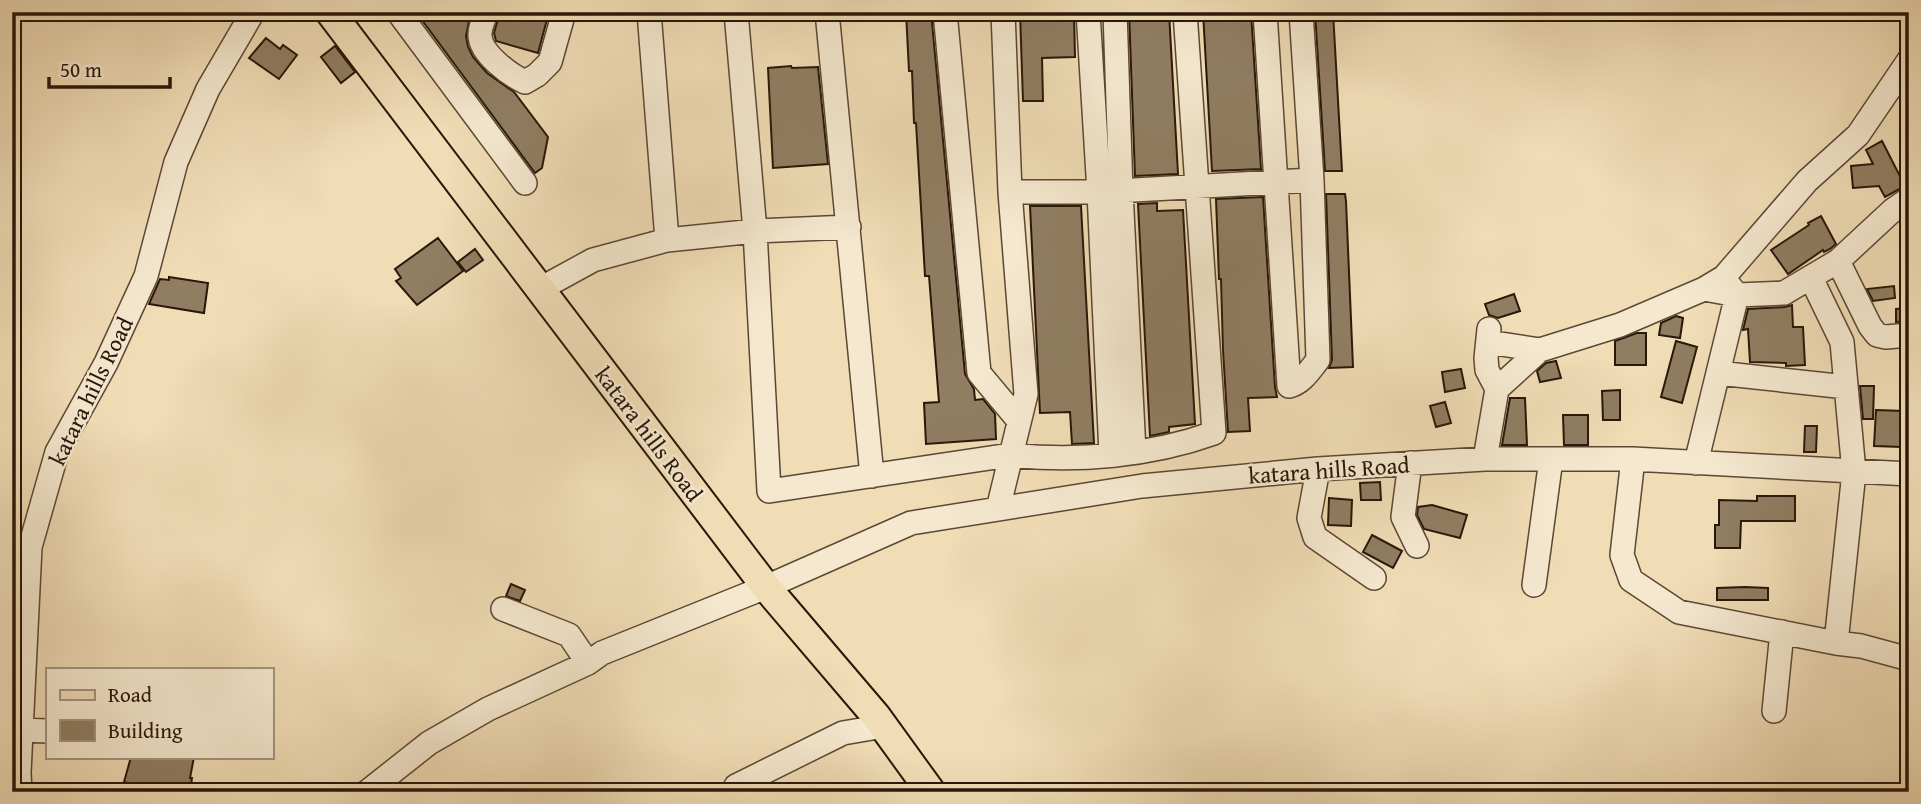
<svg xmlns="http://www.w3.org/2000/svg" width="1921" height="804" viewBox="0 0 1921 804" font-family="'Gentium Book Plus',serif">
  <rect width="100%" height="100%" fill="#f0dcb5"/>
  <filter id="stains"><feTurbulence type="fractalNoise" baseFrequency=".00286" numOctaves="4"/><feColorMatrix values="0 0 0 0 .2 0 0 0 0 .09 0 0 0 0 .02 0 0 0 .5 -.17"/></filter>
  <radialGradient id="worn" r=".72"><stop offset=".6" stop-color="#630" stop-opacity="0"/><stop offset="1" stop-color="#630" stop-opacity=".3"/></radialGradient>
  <path fill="#907d62" stroke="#291709" stroke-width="2" d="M416,12h55l-5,24 2,11 5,10 14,16 27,19 34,45 -6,31 -7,5z
    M500,12h49l-11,41 -42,-12 -2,-8z
    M906,12h25l34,362 9,15 1,11 8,-1 12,15 1,25 -70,5 -2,-41 15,-1 -10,-126h-4l-9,-153h-2l-2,-52h-3z
    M1020,12l54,1 1,44 -33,1 1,43h-20z
    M1129,12h40l9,162 -43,2z
    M1203,12h48l10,157 -49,2z
    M1315,12h18l9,159h-17z
    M266,38l14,11 3,-4 14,10 -18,24 -30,-21z
    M335,46l20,26 -14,11 -20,-26z
    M791,66l1,2 26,-1 10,97 -55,4 -5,-100z
    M1882,141l23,45 -20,11 -6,-11 -26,2 -2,-22 22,-2 -7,-14z
    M1326,194h19l1,7 7,166 -24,1 3,-8z
    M1263,197l12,190 2,10 -29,1 2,33 -22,1 -5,-82 -2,-71h-2l-3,-80z
    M1157,203v8l26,-1 12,214 -26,3v5l-19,4 -12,-232z
    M1030,206h51l13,237 -22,1 -2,-32 -30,1z
    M1821,216l15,28 -6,5 -6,3 -1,-2 -35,24 -17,-24 38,-25 -1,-2z
    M438,238l25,33 -46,34 -21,-24 5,-3 -6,-9z
    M475,249l8,11 -17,12 -8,-10z
    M169,277l39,6 -4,30 -55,-9 11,-25 9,1z
    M1894,286l1,12 -22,3 -6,-12z
    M1514,294l6,17 -22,7 -9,-3 -4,-11z
    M1792,305l1,22h10l2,38 -19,1v-3l-36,-1 -2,-33 -5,1 5,-21 37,-2z
    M1909,308v13l-13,1v-13z
    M1676,316l7,2 -3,20 -21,-3 2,-12z
    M1637,333h9v32h-31v-24z
    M1676,341l21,6 -15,56 -21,-6z
    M1556,361l5,17 -21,4 -3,-11 9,-8z
    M1461,369l4,19 -20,4 -3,-20z
    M1860,386h14l-1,33h-10z
    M1620,390v30h-17l-1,-29z
    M1510,398h15l2,47h-25z
    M1445,402l6,21 -15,4 -6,-21z
    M1876,410l28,1 -2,36 -28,-1z
    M1563,415h25v30h-24z
    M1805,426h12l-1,26h-12z
    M1380,482l1,18h-20l-1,-17z
    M1757,496h38v25h-54l-1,27h-25v-23h4v-25l38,1z
    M1329,498l23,2 -1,26 -23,-1z
    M1432,505l35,10 -7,23 -36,-9 -7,-14 1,-8z
    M1372,535l30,16 -9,17 -30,-16z
    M511,584l14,6 -5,11 -14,-5z
    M1745,587l23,1v12h-51v-12z
    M131,757h63l-4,21h2l-2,14h-28l-38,-10z"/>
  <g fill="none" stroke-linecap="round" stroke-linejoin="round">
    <defs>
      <path id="minor" d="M398,12l127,171
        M486,12c-2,7 -6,15 -6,22 -1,19 30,41 45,48l12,-7 13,-13 14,-50
        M649,12l18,228 88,-9 94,-4
        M736,12l19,219 14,260 241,-36c67,7 140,1 204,-22l-29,-421
        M827,12l45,464
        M945,12l34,361 40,48
        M1088,12l11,180 12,262
        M1115,12l6,179 13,261
        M1265,12l24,374c13,-3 20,-15 29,-26l-6,-180 -11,-168
        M1010,192h89l213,-12
        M1838,261l32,65 7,9 9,2 23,-2
        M1811,278l31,64 12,130 -18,171
        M540,289l53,-29 74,-20
        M1704,289l33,6 47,-2 54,-32 55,-51 16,-11
        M1489,329l-3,29 1,12 10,19
        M1488,342l52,8
        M1718,373l128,14
        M1485,459l12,-70 43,-39 80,-25 84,-36 20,-12 83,-96 51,-46 51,-75
        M1633,459l-11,96 9,25 48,32 157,31 25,3 48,13
        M1410,463l-7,54 14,29
        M1696,463l41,-168 -8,-10
        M1318,469l-9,49 6,19 59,41
        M998,509l28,-115 -16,-202 -7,-180
        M1534,585l17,-126
        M503,609l66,26 19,28
        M1774,711l8,-79
        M21,730l26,1
        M20,792l-1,-19 11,-226 27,-95 49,-89 40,-87 30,-114 32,-73 45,-77
        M367,792l62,-49 59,-34 100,-46 14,-10 164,-66 145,-64 231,-37 176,-17 167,-10h148l276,15
        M733,792l3,-6 107,-53 41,-7"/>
      <path id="major" d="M330,12l436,575 110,129 55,76"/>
    </defs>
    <use href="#minor" stroke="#5b4834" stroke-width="26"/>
    <use href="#major" stroke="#291709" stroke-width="32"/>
    <use href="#minor" stroke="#f5e8cf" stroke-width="23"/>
    <use href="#major" stroke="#f0dcb5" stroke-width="28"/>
  </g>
  <g text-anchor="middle" stroke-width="5" stroke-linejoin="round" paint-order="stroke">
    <g font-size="23" fill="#291709" stroke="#f5e8cf">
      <text transform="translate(91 391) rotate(-64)" y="8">katara hills Road</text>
      <text transform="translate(649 434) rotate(53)" y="8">katara hills Road</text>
      <text transform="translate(1329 470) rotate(-4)" y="8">katara hills Road</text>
    </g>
  </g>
  <rect width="1921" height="804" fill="none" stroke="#f0dcb5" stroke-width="42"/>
  <rect x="14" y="14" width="1893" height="776" fill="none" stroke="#291709" stroke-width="3.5"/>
  <rect x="21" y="21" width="1879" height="762" fill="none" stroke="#291709" stroke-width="2"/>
  <rect x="46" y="668" width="228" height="91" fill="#f5e8cf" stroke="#a39480" stroke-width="2"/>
  <rect x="60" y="690" width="35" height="10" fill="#f0dcb5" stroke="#a39480" stroke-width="2"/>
  <text x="108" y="702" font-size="21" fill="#291709">Road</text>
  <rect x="60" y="720" width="35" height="21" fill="#907d62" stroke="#a39480" stroke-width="2"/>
  <text x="108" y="738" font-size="21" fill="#291709">Building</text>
  <path d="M49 77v10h121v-10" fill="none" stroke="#291709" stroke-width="3.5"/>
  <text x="60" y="77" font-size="21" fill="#291709" stroke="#f5e8cf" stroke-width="5" paint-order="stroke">50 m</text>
  <rect width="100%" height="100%" filter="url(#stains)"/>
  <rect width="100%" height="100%" fill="url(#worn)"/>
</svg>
